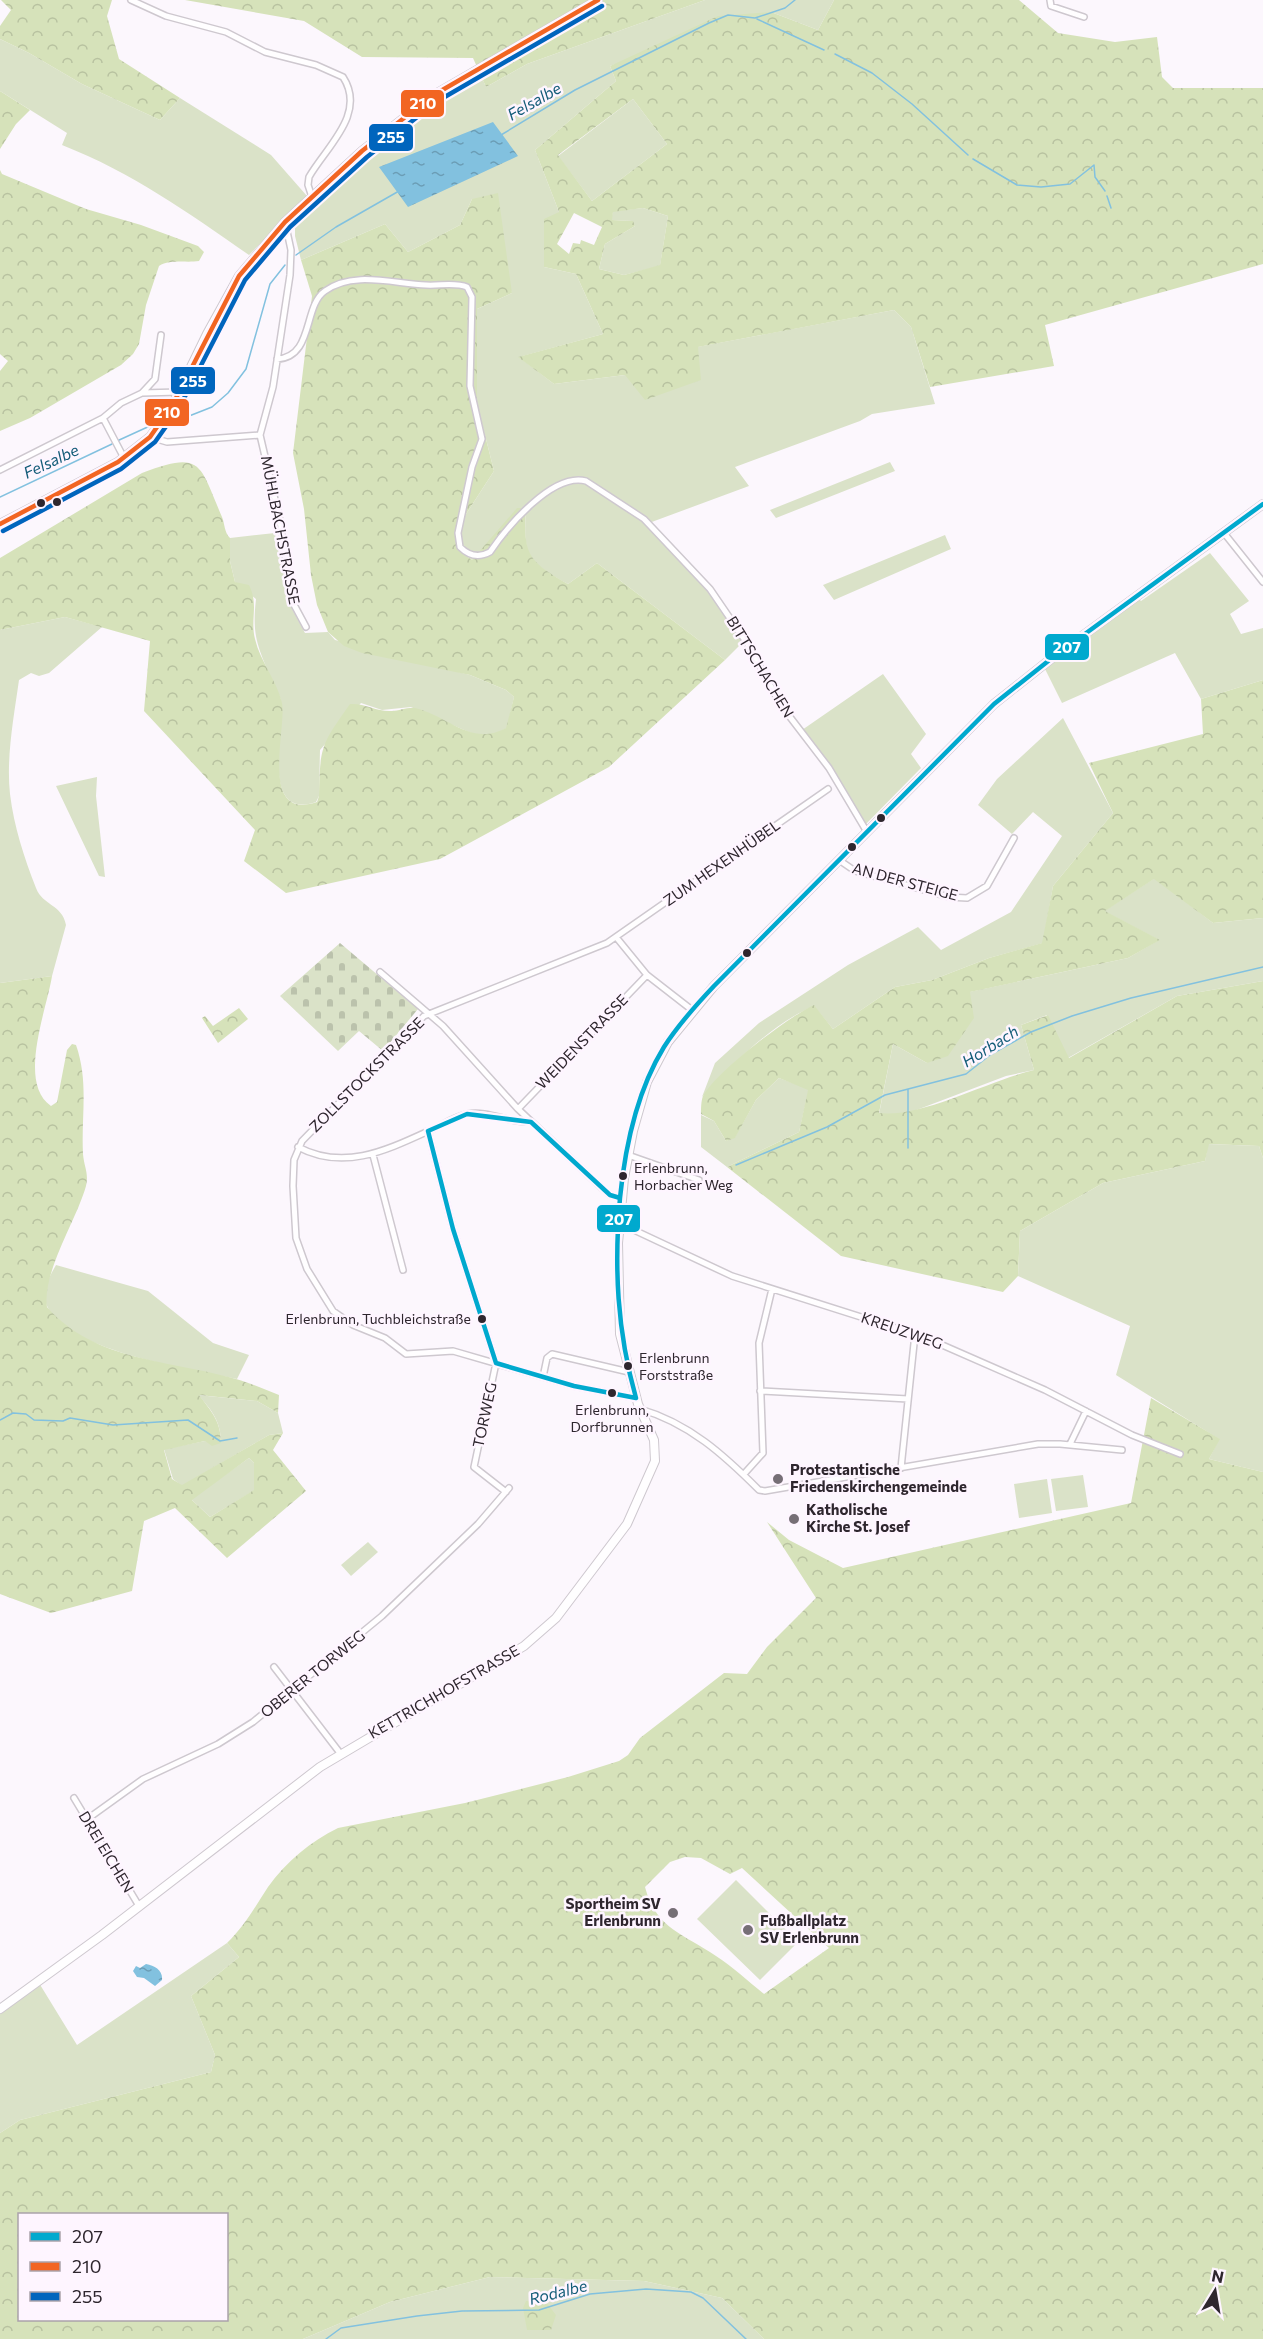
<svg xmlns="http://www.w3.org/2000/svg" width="1263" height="2339" viewBox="0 0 1263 2339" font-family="Commissioner,sans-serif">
  <defs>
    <pattern id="forest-crowns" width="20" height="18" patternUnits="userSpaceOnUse" patternTransform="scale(1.5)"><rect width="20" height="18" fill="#d6e2ba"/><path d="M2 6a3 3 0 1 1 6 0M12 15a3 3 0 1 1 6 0" fill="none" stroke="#b8c2a0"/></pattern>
    <pattern id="cemetery-stones" width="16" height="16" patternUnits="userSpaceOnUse" patternTransform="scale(1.5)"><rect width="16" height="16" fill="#dae2c8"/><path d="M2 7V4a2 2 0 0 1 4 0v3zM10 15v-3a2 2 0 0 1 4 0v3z" fill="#bbc2ac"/></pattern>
    <pattern id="water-ripples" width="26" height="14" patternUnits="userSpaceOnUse" patternTransform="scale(1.5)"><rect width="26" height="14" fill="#82c1df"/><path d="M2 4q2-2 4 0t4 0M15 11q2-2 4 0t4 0" fill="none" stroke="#6b9db5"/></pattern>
  </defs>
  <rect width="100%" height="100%" fill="#fcf7fd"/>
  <path fill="#dae2c8" d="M705,0h129l-16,30 -47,-18 -161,54 6,15 -81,69 24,62 -15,55 32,7 27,60 -84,23 35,27 71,-9 72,-28 197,-37 17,17 24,77 -63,10 -12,7 -125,46 14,19 -100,37 40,40 56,77 -20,20 -128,-97 -29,21c-41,-23 -45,-27 -42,-75l-54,51 -15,-11v-21l37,-57 -17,-68v-94l35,-16 -40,-94 -12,26 -52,27 -23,-28 -84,36 -6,-24v-16c59,-55 116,-106 185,-147l6,14 41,-23z
    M0,39l29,14 53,31 78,36 20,-22 91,57 36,41 -58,59c-62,-43 -116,-82 -187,-110l5,-12 -67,-42z
    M633,99l34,45 -75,57 -34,-45z
    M643,208l25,8 -8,50 -36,9 -25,-6 6,-25 30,-18 -3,-5 -21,-1 2,-9z
    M890,462l5,9 -119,47 -6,-8z
    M275,533l15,72 15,28 23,-1 7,8 135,35 36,15 8,7 -7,31 -13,7 -16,1 -67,-29 -29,3 -21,-7 -41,47 -1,46 -3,6c-56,19 -32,-72 -35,-99 0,-8 -7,-17 -10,-25 -14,-33 -19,-43 -15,-79l-21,-17 -5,-21v-23z
    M945,535l6,14 -117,51 -11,-15z
    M1210,553l39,48 -19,13 11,20 22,-6v52l-62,19 -26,-46 -113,50 -17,-34 94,-70 2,2z
    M65,617l37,10 -53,46 -10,3 -8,-3 -12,7c-5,36 -13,77 -9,114 4,33 14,63 26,94 7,18 26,16 30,37l-14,51 -52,7v-353z
    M883,674l43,60 -15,20 10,14 -55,56 -36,-58 -28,-36z
    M1063,718l50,95 -60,73 -10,57 -54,15 -57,22 -37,7 -62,42 -19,-23c-41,17 -82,58 -112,91l13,-34 44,-40 89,-58 70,-38 23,23 70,-38 51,-76 -29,-24 -21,22 -34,-29 19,-26z
    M97,777l-1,19 9,81 -6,-1 -43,-90z
    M1155,878l58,45 50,-5v63l-86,15 -109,62 -21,-43 -26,10 13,45 -28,6 -100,38h-27l14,-70 34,19 42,-71 159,-34 31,-18 -55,-29z
    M779,1078l30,11 -10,43 -72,35 -26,-20v-32l13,6 12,20 9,-4 21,-37z
    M1208,1144l51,2 4,12v314l-54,-13 10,-20 -103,-64 14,-49 -112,-50 2,-45 83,-48 102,-22z
    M56,1265l92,26 65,52 36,12 -12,24c-47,-10 -165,-27 -189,-71 -8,-14 1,-31 8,-43z
    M198,1395l59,6 21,12 5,20 -14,2 -87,51 -9,-7 -9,-30 41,-8 16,2c0,-21 -9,-33 -23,-48z
    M249,1458l5,5 1,27 -45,27 -19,-18z
    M1083,1475l5,32 -32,4 -5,-32z
    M1047,1479l5,34 -33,5 -5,-34z
    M368,1542l10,10 -27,24 -10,-11z
    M736,1880l62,62 -38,38 -63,-61z
    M227,1943l12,14 -48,39 24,59 -4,17 -191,48 -20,13v-123l39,-27 38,62z
    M490,2277l154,4 78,17 42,41h-461l87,-37z"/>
  <path fill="url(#forest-crowns)" fill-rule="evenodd" d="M1,0h111l-5,16 12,43 61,39 -20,22 -78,-36 -53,-31 -29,-14v-13l11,-16z
    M185,0h520l-178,64 -41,23 -13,-29 -111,-1 -58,-36z
    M834,0h185l39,33 57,9 42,-5 5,40 11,11h90v176l-218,61 9,41 -124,21 -19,-60 -17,-17 -196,37 3,33 -56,20 -20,-25 -71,9 -36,-27 85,-23 -27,-60 -32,-7v-48l15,-7 -24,-62 81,-69 -6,-15 108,-50 53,-4 47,18zM633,99l34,45 -75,57 -34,-46zM643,208l25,8 -8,49 -36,10 -25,-6 6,-25 30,-18 -2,-5 -21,-1 1,-8zM574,213l28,14 -8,18 -13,-5 -1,4 -7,-1 -4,11 -12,-10z
    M0,91l30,19 -14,14 -16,25z
    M0,170l2,4 84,35 55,16 57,21 6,6 -5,9c-12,2 -29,-2 -40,5l-13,39 -7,39 -6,10 -12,11 -91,53 -30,13v-60l8,-10 -8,-7z
    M498,193l14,100 -35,16v94l17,68 -37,57v21l15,11 45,-52h9c-3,47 2,53 42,76l29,-21 128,97 -116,107 -169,92 -154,34 -42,-32 11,-31 -111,-119 6,-70 -85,-24 -65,13v-72l142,-85c61,-23 57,-9 80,44 3,7 2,15 8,21v23l5,21 14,3c10,20 1,34 6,54 5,22 22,42 27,64 5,25 -24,119 35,99l2,-6c1,-50 2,-51 31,-92 15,-1 27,8 42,7 7,0 15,-4 23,-3 34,8 56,39 91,20l8,-31 -8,-7 -36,-15 -108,-22 -18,-7 -16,-14 -11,-27 -6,-30 -7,-66 -11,-56 19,-157 -11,-36 84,-36 23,28 52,-27 12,-26z
    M1263,680v238l-50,5 -59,-44 -49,32 55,29 -32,18 -158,34 4,26 -26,38 -21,7 -34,-19 -14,69c43,5 108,-32 155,-43l-13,-45 27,-10 21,43 108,-62 86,-15v177l-4,-12 -50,-2 -4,17 -102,22 -83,48 -2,45 -15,16 -162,-36 -114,-89 72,-35 9,-42 -29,-12 -23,22 -21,38 -9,3 -12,-20 -13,-7c0,-5 0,-13 2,-18 14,-25 85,-79 111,-91l19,24 62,-42 37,-7 57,-22 53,-15 11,-57 60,-73 -24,-50 114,-29 -2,-35z
    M52,976c-5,33 -35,107 -1,130l6,-4 10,-52 5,-6 4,1c13,37 5,71 7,109 1,13 6,19 3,32 -10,35 -44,87 -39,121 48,55 124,53 189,72 15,4 29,11 43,16l-1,18 -21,-12 -58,-6c12,16 22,26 22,48l-9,3 -7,-5 -41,9 8,29 10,6 87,-50 14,-2 -10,17 33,41 -79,67 -52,-50 -31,13 -12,70 -81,22 -51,-19v-611zM249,1458l5,5v27l-44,27 -18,-17z
    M239,1008l9,11 -30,24 -16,-25 3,-2 8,10z
    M1151,1398l69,41 -11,20 54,13v867h-499l-42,-41 -78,-17 -154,-4 -100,25 -87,37h-303v-206l20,-13 191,-48 4,-17 -24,-59 48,-39 -12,-14c17,-16 28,-36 41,-56 18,-25 43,-46 70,-59l127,-25 103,-26 51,-16 9,-6 12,-17 84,-65 23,1 20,-27 49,-49 -49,-76 22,18 54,28 288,-65zM685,1857l16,1 29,16 12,-6 87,80 -65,46c-16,-13 -31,-27 -48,-38 -32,-22 -60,-27 -71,-69l25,-25zM20,2214h206v106h-206z
    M526,2301l20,1 10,13 -5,15h-24l-4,-22z"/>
  <path fill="url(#cemetery-stones)" d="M340,943l78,66 -35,42 -24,-20 -21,20 -58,-55z"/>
  <path fill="url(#water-ripples)" d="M493,122l25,34 -110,51 -29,-40z
    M146,1964c9,2 17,6 16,16l-7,6 -11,-8 -7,-1 -4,-6 3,-5 4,2z"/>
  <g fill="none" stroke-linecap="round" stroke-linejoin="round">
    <path stroke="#82c1df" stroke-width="1.5" d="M757,19l67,31
      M835,54l37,19 40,31 56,51
      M501,135l74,-45 134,-67 19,-8 27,3 30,-10 10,-8
      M973,159l44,26 24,2 29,-3 24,-19 1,12 10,14
      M1107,196l4,12
      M296,255l40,-28 63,-36
      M184,418l28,-11 16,-14 18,-24 24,-85 15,-19
      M117,441l35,-16
      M0,497l112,-53
      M908,1148v-59
      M736,1165l91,-38 58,-32 81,-21 24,-19 41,-23 41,-16 59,-18 132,-31
      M0,1420l13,-7 13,1 8,6 29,1 7,-3 43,7 75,-5 32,21 17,-3
      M326,2339l15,-11 76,-12 45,-5 77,-1 51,-16 56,-5 45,3 12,6 43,41"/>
    <defs>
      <path id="street" d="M131,0l35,16 60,16 39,20 51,13 27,12c24,37 -17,70 -34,100l-1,8 4,12
        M1050,0l1,6 33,11
        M285,222l6,28 -1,25 -17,112 -13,48 20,86 12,80 14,26
        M277,359c37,-2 26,-53 48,-68 28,-21 70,-7 101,-6 13,1 29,-3 41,2l5,10 -2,89 12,53 -10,28 -14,66 2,14c9,9 19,11 30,5 17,-25 63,-80 96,-71l58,38 66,70 41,60 29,55 49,64 38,64
        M142,393l37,-1
        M103,418l21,40
        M150,437l17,5 93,-7
        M0,470l103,-52 18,-15 21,-10 13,-14 6,-44
        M1224,533l39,49
        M839,860l16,11 94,26 18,1 20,-12 27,-48
        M616,937l31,38 45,35
        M380,972l63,54 75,83 84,79 8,7 11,3
        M518,1109l129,-134
        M428,1131l25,98 43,134 -22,104 32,25
        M298,1147c47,25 91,2 135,-18 11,-5 22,-12 34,-15 21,-4 42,9 63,8
        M373,1155l30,115
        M628,1155l71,25
        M619,1223l113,53 192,61 121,53 87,45 48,19
        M543,1377l4,-19 5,-4 77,18
        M760,1391l148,8
        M636,1398l-62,-12 -121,-35 -47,3 -21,-16 -32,-13 -20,-14 -26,-42 -11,-31 -3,-52 1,-26 8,-19 122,-125 183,-73 221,-154
        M640,1409c49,14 84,46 119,81l6,1 273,-47h22l62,6
        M1070,1444l16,-33
        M901,1468l14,-134
        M744,1474l19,-21 -4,-110 13,-54
        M274,1667l66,86
        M74,1798l65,108
        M86,1820l57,-41 75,-35 35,-22 129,-106 96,-92 31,-36"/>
      <path id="secondary" d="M0,524l118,-62 32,-25 23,-33 34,-70 32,-58 46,-54 77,-71 70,-55 166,-96
        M0,2009l102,-74 218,-168 204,-121 32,-28 71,-94 28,-63 -1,-21 -16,-36 -18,-70 -2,-91 6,-65 9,-47 14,-49 21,-40 46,-56 280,-282 58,-46 211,-154"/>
    </defs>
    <use href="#street" stroke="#cec8cf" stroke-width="8"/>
    <use href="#secondary" stroke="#cec8cf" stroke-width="10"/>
    <use href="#street" stroke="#fffeff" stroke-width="5"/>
    <use href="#secondary" stroke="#fffeff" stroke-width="8"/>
    <defs>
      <path id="bus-1" d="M467,1114l64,8 79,73 10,3c-6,69 -3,133 16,200l-62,-12 -78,-23 -43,-134 -25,-98z
        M620,1198c5,-51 17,-107 44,-151 14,-22 32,-42 50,-61l280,-282 58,-46 211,-154"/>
      <path id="bus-2" d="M0,524l118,-62 32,-25 23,-33 66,-128 46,-54 77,-71 70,-55 166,-96"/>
      <path id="bus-3" d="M3,531l118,-62 34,-27 24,-34 66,-128 45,-53 77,-70 69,-55 166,-96"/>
    </defs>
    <use href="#bus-1" stroke="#fef5ff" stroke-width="9"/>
    <use href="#bus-2" stroke="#fef5ff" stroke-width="9"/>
    <use href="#bus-3" stroke="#fef5ff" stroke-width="9"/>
    <use href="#bus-1" stroke="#00a9ce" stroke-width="4.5"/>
    <use href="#bus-2" stroke="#f26522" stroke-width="4.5"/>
    <use href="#bus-3" stroke="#0065bd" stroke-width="4.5"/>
  </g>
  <g fill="#2e262e" stroke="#fef5ff" stroke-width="2">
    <circle cx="57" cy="502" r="5"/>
    <circle cx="41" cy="503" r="5"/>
    <circle cx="881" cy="818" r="5"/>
    <circle cx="852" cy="847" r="5"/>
    <circle cx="747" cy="953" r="5"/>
    <circle cx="623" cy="1176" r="5"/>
    <circle cx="482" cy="1319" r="5"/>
    <circle cx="628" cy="1366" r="5"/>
    <circle cx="612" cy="1393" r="5"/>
  </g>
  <g fill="#766f76" stroke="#fef5ff" stroke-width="2">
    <circle cx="778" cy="1479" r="6"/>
    <circle cx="794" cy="1519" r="6"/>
    <circle cx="673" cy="1913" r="6"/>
    <circle cx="748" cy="1930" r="6"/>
  </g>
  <g text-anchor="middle" stroke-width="5" stroke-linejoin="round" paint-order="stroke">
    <g font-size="14" fill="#2e262e" stroke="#fef5ff" text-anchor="start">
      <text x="634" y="1173">Erlenbrunn,<tspan x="634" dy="17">Horbacher Weg</tspan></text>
      <text x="471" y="1324" text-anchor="end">Erlenbrunn, Tuchbleichstraße</text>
      <text x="639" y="1363">Erlenbrunn<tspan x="639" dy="17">Forststraße</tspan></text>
      <text x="612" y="1415" text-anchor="middle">Erlenbrunn,<tspan x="612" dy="17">Dorfbrunnen</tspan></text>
    </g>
    <g font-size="15" fill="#2e262e" stroke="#fef5ff">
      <text transform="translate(280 530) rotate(79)" y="5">MÜHLBACHSTRASSE</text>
      <text transform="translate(760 667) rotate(59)" y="5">BITTSCHACHEN</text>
      <text transform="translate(722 863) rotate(-35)" y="5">ZUM HEXENHÜBEL</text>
      <text transform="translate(905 882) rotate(15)" y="5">AN DER STEIGE</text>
      <text transform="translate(582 1042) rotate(-46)" y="5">WEIDENSTRASSE</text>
      <text transform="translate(367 1075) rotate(-45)" y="5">ZOLLSTOCKSTRASSE</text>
      <text transform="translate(902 1331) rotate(19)" y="5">KREUZWEG</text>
      <text transform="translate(485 1415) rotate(-78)" y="5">TORWEG</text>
      <text transform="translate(313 1674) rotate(-39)" y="5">OBERER TORWEG</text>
      <text transform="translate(444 1692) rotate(-30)" y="5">KETTRICHHOFSTRASSE</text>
      <text transform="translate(106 1852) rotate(59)" y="5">DREI EICHEN</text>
    </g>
    <g font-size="15" font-weight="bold" fill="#2e262e" stroke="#fef5ff" text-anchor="start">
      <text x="790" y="1475">Protestantische<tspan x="790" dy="17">Friedenskirchengemeinde</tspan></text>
      <text x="806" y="1515">Katholische<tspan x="806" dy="17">Kirche St. Josef</tspan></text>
      <text x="661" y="1909" text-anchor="end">Sportheim SV<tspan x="661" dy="17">Erlenbrunn</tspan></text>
      <text x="760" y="1926">Fußballplatz<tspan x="760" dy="17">SV Erlenbrunn</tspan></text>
    </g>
    <g font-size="16" font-style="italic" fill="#135c78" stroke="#fef5ff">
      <text transform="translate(534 101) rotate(-30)" y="6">Felsalbe</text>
      <text transform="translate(51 461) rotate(-25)" y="6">Felsalbe</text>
      <text transform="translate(990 1046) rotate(-32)" y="6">Horbach</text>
      <text transform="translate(558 2292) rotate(-14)" y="6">Rodalbe</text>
    </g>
  </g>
  <g stroke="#fef5ff" stroke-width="2">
    <rect x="400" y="89" width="45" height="29" rx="6" fill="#f26522"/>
    <rect x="368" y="123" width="46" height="29" rx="6" fill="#0065bd"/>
    <rect x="170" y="366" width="46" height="29" rx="6" fill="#0065bd"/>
    <rect x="144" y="398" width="46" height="29" rx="6" fill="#f26522"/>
    <rect x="1044" y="633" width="46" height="28" rx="6" fill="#00a9ce"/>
    <rect x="596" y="1204" width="45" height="29" rx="6" fill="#00a9ce"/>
  </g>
  <g font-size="16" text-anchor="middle" font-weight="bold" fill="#fff">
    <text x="423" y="109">210</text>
    <text x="391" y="143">255</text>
    <text x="193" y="387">255</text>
    <text x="167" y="418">210</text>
    <text x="1067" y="653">207</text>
    <text x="619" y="1225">207</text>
  </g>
  <rect x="18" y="2213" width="210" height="108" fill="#fef5ff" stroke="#aba2ab" stroke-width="1.5"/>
  <rect x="30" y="2232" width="30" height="9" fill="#00a9ce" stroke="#aba2ab" stroke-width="1.5"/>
  <text x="72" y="2243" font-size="18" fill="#2e262e">207</text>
  <rect x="30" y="2262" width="30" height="9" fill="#f26522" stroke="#aba2ab" stroke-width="1.5"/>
  <text x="72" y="2273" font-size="18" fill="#2e262e">210</text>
  <rect x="30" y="2292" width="30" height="9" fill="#0065bd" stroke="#aba2ab" stroke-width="1.5"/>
  <text x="72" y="2303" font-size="18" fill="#2e262e">255</text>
  <g transform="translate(1215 2291) rotate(11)" stroke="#fef5ff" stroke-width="4.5" paint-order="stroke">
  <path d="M0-4.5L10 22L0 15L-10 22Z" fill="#2e262e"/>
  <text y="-9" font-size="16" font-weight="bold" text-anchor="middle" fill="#2e262e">N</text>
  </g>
</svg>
